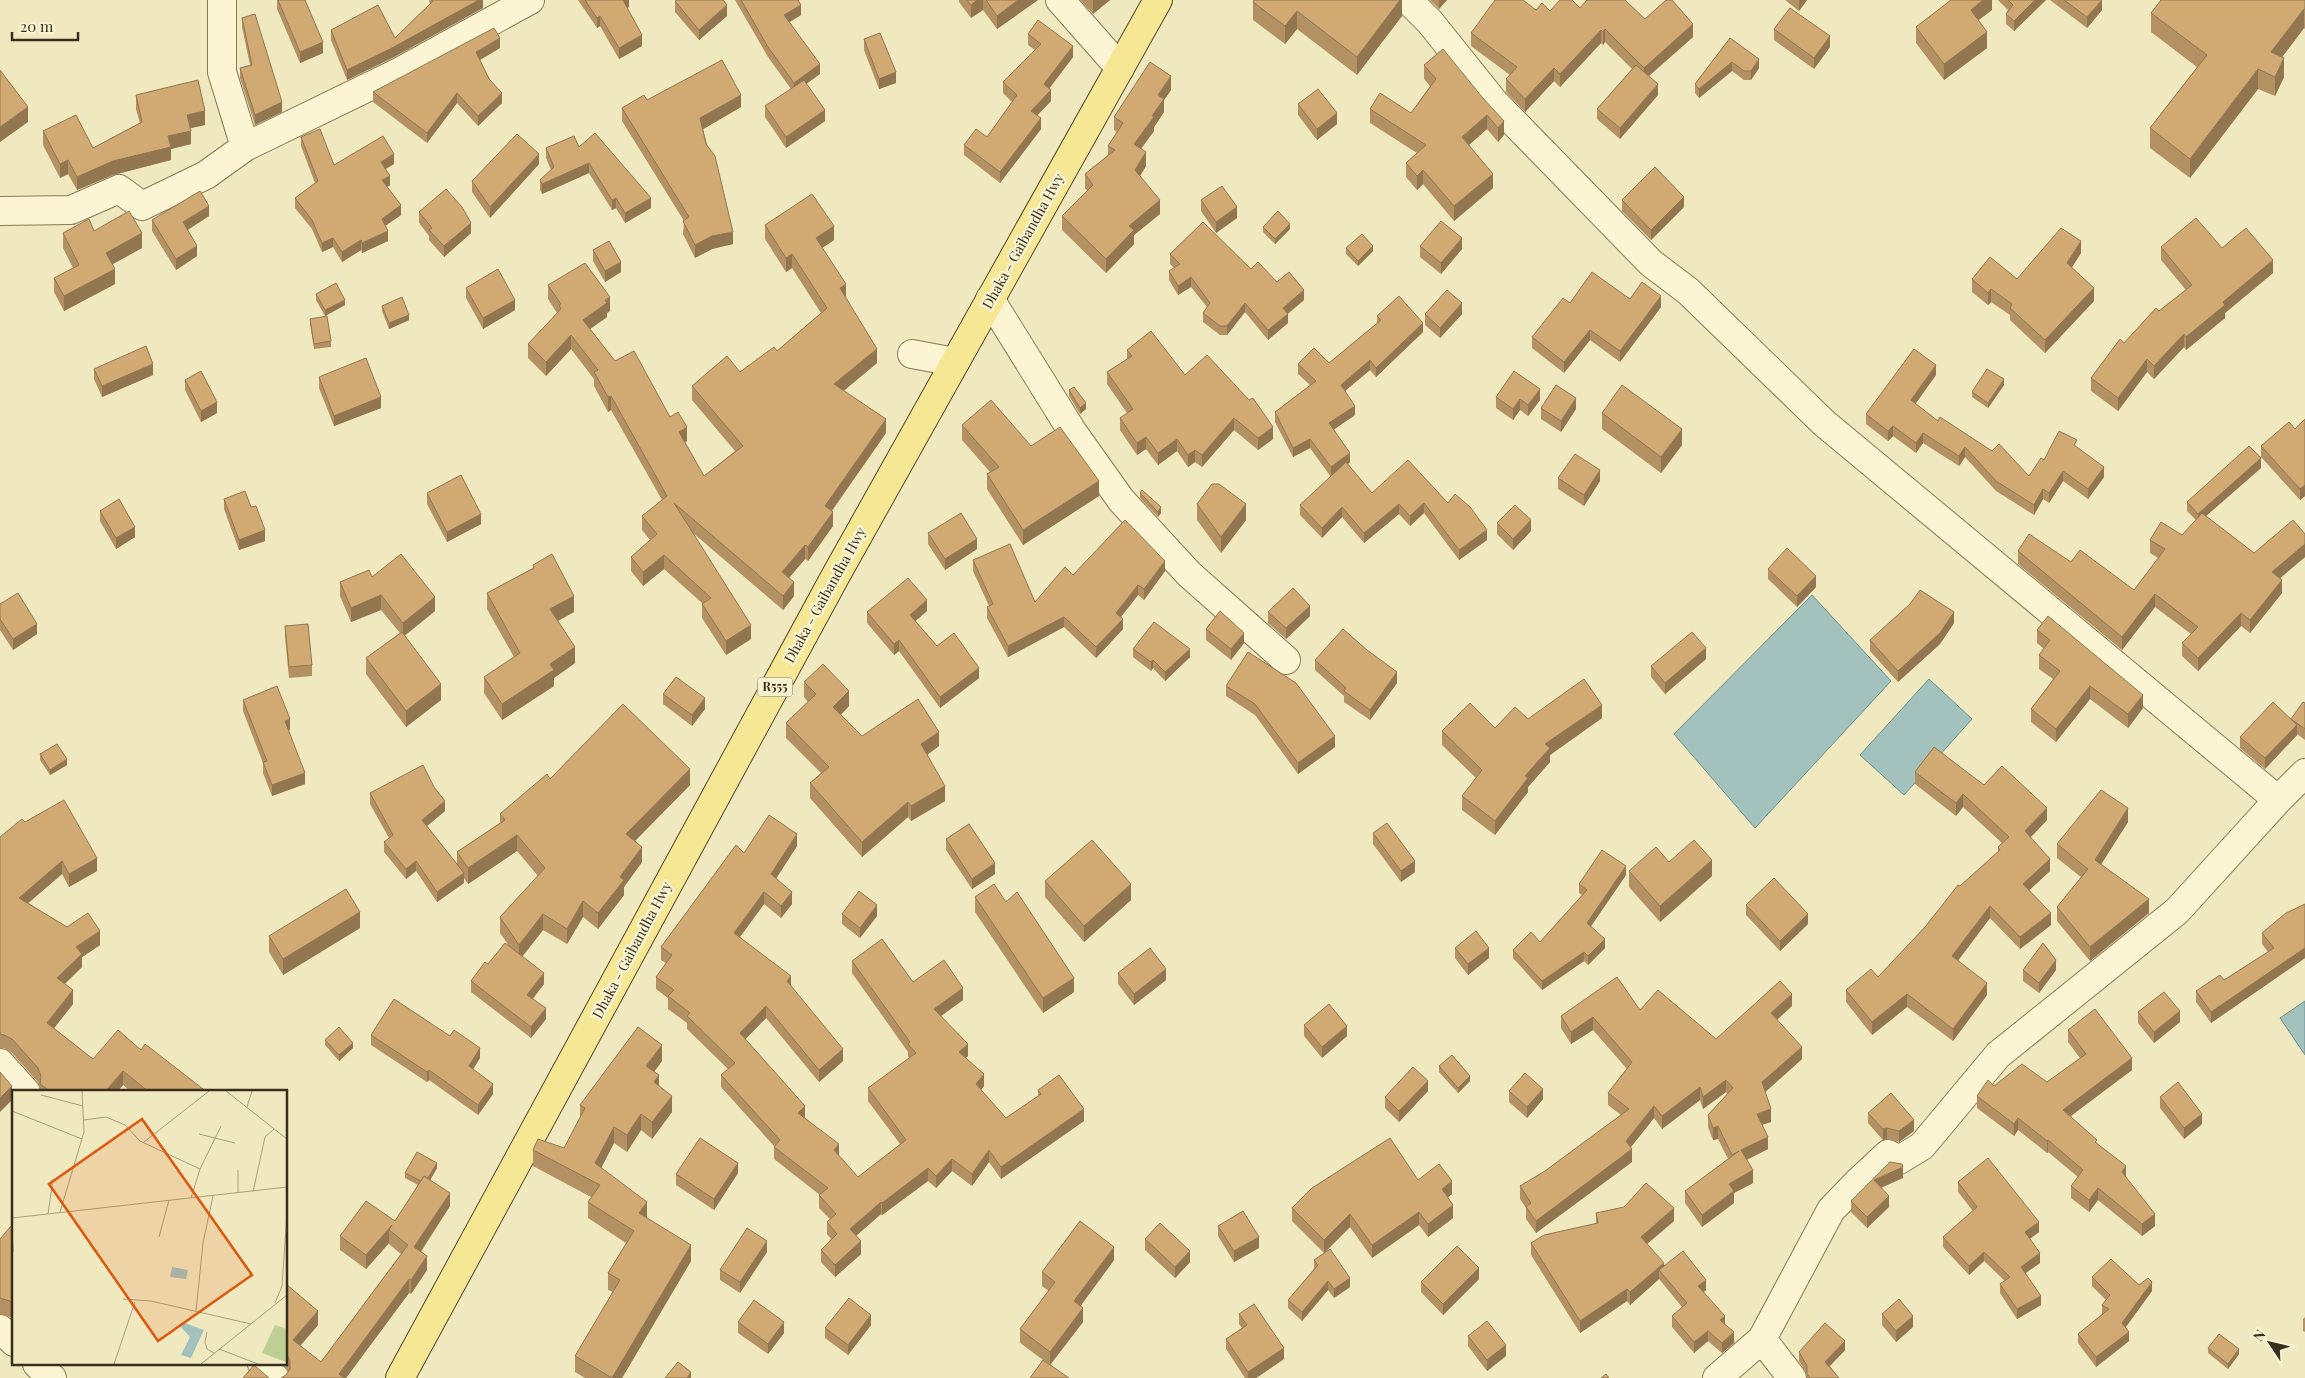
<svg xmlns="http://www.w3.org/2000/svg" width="2305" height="1378" viewBox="0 0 2305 1378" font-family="'Playfair Display',serif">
  <rect width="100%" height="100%" fill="#f0e9c0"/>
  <path fill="#a3c2be" stroke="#6a908d" d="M1812,595l79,86 -136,147 -81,-94z
    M1929,679l43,40 -68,76 -44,-40z
    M2305,1001v54l-25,-37z"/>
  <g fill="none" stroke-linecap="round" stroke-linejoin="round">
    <defs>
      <path id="minor" d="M222,0v72l23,75
        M1060,0l60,68
        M1408,0l22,22 64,80 157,161 37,28 136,132 454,377
        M0,211l71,-1 48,-21 23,17 64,-31 39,-28 154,-75 131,-72
        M990,299l82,132 49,69 68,74 97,86
        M912,354l43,8
        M0,1063l26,29
        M0,1329l14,13
        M1762,1339l30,39
        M37,1364l15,14
        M262,1364l13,14
        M1717,1378l45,-39 69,-129 27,-28 30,-28 11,6 23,-14 76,-91 179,-144 101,-111 27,-27"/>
      <path id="major" d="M400,1378l436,-803 322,-575"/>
    </defs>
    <use href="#minor" stroke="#8a7a57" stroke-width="30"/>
    <use href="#major" stroke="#57472b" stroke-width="30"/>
    <use href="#minor" stroke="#fbf5d3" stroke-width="28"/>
    <use href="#major" stroke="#f6e795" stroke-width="28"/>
  </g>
  <path fill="#b39163" d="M277,0h28l18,53 -23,10 -23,-54z
    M429,0h54v8l-91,50 -45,22 -16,-40v-10l64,8 35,-34z
    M578,0h51v7l-2,1 15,38 -23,13 -19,-33 -3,2z
    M735,0h63l3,15 -11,7 30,52 -14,9 19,38 -39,27 -21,-31v-11l26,-17 -23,-32z
    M959,0h79l-41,29 -14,-19 -12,8 -12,-16z
    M1080,0h30l-17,14z
    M1402,0v16l-45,59 -60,-46 -12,15 -32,-24v-18z
    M1430,0h17l-8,9z
    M1785,0h22l-8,11z
    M1992,0v10l-14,10 9,28 -43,32 -28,-37v-16z
    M1998,0h48l-32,31 -8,-7v-10l2,-4z
    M2050,0h52v10l-15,18z
    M2305,0v29l-1,-1 -22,29 2,20 -9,19 -17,-7 -68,89 -40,-30v-20l47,-61 -46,-35v-19z
    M675,1l52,15 -28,24 -24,-28z
    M1580,8l65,11 48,18 -44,39 9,19 -38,44 -23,-20v-10l35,-40 -27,-27 -2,3 -2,-2 -41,44 -6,-6 -29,31 -19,-20v-13l4,-4 -39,-29v-13l65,-23 14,1z
    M242,18l40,94 -27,13 -15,-47v-10l10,-3 -8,-38z
    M1774,29l56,18 -16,22 -40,-29z
    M1028,34l45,23 -24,32 2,12 -14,14 4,14 -41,54 -36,-28v-10l23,-8 25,-35 -9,-9v-11l32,-32 -7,-5z
    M1730,38l29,30 -8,12h-7l-12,-9 -33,27 -4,-5v-9z
    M864,39l32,44 -17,6 -15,-39z
    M500,48l-20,12 22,43 -24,23 -21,-23 -30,40 -54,-41v-10z
    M1443,49l61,86 -6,7 -11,-13 -18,16 24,43 -39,33 -31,-37 -6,6 -11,-13v-14l11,-10 -47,-30v-14l41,4 19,-27 -6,-7v-14z
    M1171,90l-7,10v12l-10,15v4l-13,18 5,17 -6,10 20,38 -26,21v9l-28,29 -44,-43v-14l25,-25 -2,-3v-14l23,-19v-9l9,-14 -3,-2v-13z
    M136,95l69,30 -15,3 1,16 -20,5v11l-58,15 -36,15 -9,-16 -8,4 -17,-33v-14l50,17 47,-25 -4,-14z
    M647,100l94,7 -38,22 30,115 -21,5 -17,9 -12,-24 1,-13 -62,-100v-13z
    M1298,104l39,20 -20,16 -19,-25z
    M301,137l33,28 60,-1 -8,5 4,16 -3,2 14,28 -16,11 3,15 -26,12 -1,-3 -19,12 -9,-15 -11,5 -10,-23 -17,-21v-10l20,-15 -14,-37z
    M579,147l72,61 -26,15 -9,-15 -4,2 -23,-37 -47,21 -2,-4v-10l11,-10 -5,-12v-10z
    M539,164l-49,54 -18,-26v-11z
    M1201,200l36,18 -21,15 -15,-22z
    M1622,200l62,7 -33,33 -29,-29z
    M419,212l52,21 -27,24 -15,-17v-4l-10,-13z
    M209,216l-22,14 10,26 -21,14 -24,-39v-11z
    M765,225l69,15 -12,8 55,115 -34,28 43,42 -54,78 1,15 -25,35 -3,-2 -16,19 5,18 -11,14 -90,-77 58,106 -25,16 -24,-37v-15l-38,-34 -21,17 -12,-15v-14l19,-17 -8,-10v-14l20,-16 -51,-90 -3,2 -14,-26v-7l-23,-30 -25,27 -18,-18v-14l29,-31 -9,-14v-14l62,26 -3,2v4l-17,12 25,32 55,56 17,24 -2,1 19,34 31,-25 -43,-51v-14l48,-14 37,-21 44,-38 -29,-45 -6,4 -21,-33z
    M1263,227l27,2 -15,15 -12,-12z
    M94,231l48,17 -30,16 3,20 -51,27 -10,-19v-14l19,-10 -10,-20v-15z
    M1420,246l42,3 -21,25 -21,-17z
    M2161,247l61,1 51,25 -48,40v5l-39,32 -2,-3 -30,32 -7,-7 -29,39 -27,-20v-13l33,-35 35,-32 27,-21 -25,-30z
    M1346,248l27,3 -15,15 -12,-12z
    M593,250l28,22 -16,10 -12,-21z
    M2081,253l-9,14 22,34 -49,52 -35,-33v-5l-19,-13 -3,3 -16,-13v-13h45z
    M1170,254l81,15 26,13 27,18 -16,14v9l-20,17 -23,-28 -18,23h-7l-17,-13v-9l4,-6 -16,-20 -13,8 -9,-15v-9l5,-3 -4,-4z
    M466,288l49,22 -32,19 -17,-31z
    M316,294l29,11 -20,11 -9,-16z
    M1630,299l31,8 -41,55 -30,-22 -26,33 -32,-25v-11l38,-34z
    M382,306l27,14 -20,9 -7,-18z
    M1425,314h37l-22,24 -15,-13z
    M1377,316l46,16 -47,45 -6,-7 -25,21 10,24 -21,14 16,33 -2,2 24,29 76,10 39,37 -28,20 -35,-47 -14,13 -11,-12 -35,29 -22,-26 -20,21 -22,-23v-10l31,-28 -21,-29 -17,9 -18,-35v-10l35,-27 -12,-11v-10l31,-1 48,-40z
    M310,319l21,22v6l-17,2 -4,-25z
    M1127,350l58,25 88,64 -15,11 -24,-20 -32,37 -7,-5 -7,5 -11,-16 -19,14 -12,-16 -9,6 -17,-25v-12l7,-5 -20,-29v-12l20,-13z
    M94,369l59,6 -51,22 -8,-18z
    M1936,375l-21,29 23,17 91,55 15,-16 33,-13 27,30 -16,22 -25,-18 -14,22 -6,-4 -9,16 -38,-24 -31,-34 -6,9 -36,-23 -7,10 -23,-17 -5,5 -22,-17v-10z
    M319,377l62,31 -47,18 -15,-38z
    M185,380l32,33 -16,9 -16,-32z
    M2004,385l-16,23 -16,-11v-5z
    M1069,390l17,19 -6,5 -11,-18z
    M1496,397l44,3 -12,16 -8,-6 -7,10 -17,-12z
    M1541,408l35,1 -15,23 -20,-13z
    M1602,413l80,32 -21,28 -59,-44z
    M2305,419v77l-5,4 -39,-43v-11l34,-17z
    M962,425l69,21 68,50 -76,49 -36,-56v-15l3,-2 -28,-32z
    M2261,468l-55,48 48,37 51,4 -25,21 2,15 -32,40 -9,-7 -43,45 -16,-15v-13l9,-9 -36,-27 -33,43 -104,-86v-13l53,11 63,28 24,-32 -8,-5v-13l32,-5 14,-15 -9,-9v-9z
    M1558,478l42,3 -16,25 -26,-17z
    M427,493l54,31 -34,18 -20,-38z
    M1140,493l21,20 -3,4 -18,-19z
    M224,499l27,8 14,34 -26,9 -15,-41z
    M1197,504l49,16 -25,33 -24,-33z
    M100,511l35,26 -19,12 -16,-28z
    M1497,523l34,8 -18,19 -16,-16z
    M928,533l49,16 -32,21 -17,-26z
    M973,560l62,42 38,-27 92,-4 -21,29 -6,-5 -17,22 2,12 -27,29 -32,-31 -56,30 -21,-39v-11l2,-1 -16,-35z
    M533,565l41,47 -16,9 17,42 -21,15v8l-52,34 -18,-27v-16l30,-20 -27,-48v-16l46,-25z
    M1768,569l48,18 -19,20 -29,-28z
    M372,577l63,34 -30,24 36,65 -35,27 -40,-53v-16l34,-25 -19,-23 -30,12 -11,-26v-14z
    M0,604l37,30 -24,16 -13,-20z
    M927,611l-12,10 22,25 42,32 -39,30 -41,-57 -5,4 -27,-32v-11z
    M1268,612l42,4 -24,23 -18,-16z
    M1954,623l-14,21 -42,38 -28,-31v-11z
    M285,626l27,39v11l-23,2 -4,-41z
    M1206,629l38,14 -13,17 -25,-20z
    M2037,630l106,78 -15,20 -38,-29 -34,43 -25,-20v-13l22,-30 -14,-10v-14l5,-6 -7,-6z
    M1133,649l57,8 -25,24 -12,-13 -2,3 -18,-14z
    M1706,659l-41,35 -14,-17v-11z
    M1315,660l82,23 -27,37 -26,-18v-6l-29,-26z
    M804,682l45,24 -8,9 21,21 77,10 -12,9 18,46 -34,20 -3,-4 -46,40 -52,-59v-15l11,-10 -35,-35v-15l22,-21 -4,-5z
    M1226,686l109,61 -37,27 -43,-59 -29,-19z
    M663,694l42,15 -13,17 -29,-22z
    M243,700l47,30h-2l17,54 -33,12 -9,-23v-10l-20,-52z
    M2305,703v37l-8,-6v1l-32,34 -25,-21v-11l51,-18z
    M1602,718l-52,37v7l-22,25v5l-33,43 -33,-25v-14l14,-18 -34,-33v-14l53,-3 33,-9z
    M40,754l27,11 -17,10 -10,-15z
    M1915,772l69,13 63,35 -16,17 19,34 -21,19 22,35 -31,24 -30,-31 -32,43 29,34 -34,46 -46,-34 -35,28 -26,-33v-12l32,-13 47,-50 35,-41 38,-34v-5l4,-4 -39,-36 -7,9 -41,-32z
    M550,779l140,6 -55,56 7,21 -18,25v8l-26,34 -15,-12 -16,27 -24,-14 -21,26 22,28 -11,15 13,20 -15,19 -60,-46v-11l17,-17 21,-18 -9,-13v-16l38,-41 -21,-25 -49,33 -4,-6v5l-27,19 -21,-31 -10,8 -22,-27v-10l5,-4 -19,-34v-11l75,18 -18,15 30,38v-12l43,-29v-9z
    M2128,822l-27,42 48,49 -59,48 -33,-40v-14l24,-30 -24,-19v-14z
    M1373,833l42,39 -14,10 -28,-38z
    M0,837l97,34 -28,16 -7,-13 -34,29 39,24 33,18 -18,12v10l-17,17 8,20 -19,24 39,31 48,-9 66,42h-75l-9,-7 -6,7h-77v-4l-2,-6 -26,-29 -8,-5h-4z
    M946,839l49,35 -23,15 -26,-39z
    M797,846l-21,33 16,25 -11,14 -17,-14 -24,33 51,49 52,75 -24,21 -53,-64 -21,21 60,79 53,59 42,-33 -32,-43v-13l41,-30 -1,-2v-4l-56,-79v-12l111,39 -22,16 27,40 -3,2 19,28 -3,4 25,28 32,-22v-6l46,31 -83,58 -12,-17 -17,24 -20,-15 -16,17 -8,-7 -46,34 -1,-1 -25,22 5,18 -26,23 -14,-15v-12l10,-11 -4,-5v-12l3,-3 -11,-11v-13h1l-46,-36v-13l-53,-59v-12l7,-6 -41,-40v-6l-19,-14v-11l-12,-9v-12l10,-14 -5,-3v-13l83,-94z
    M1669,862l43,14 -52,46 -31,-35v-16z
    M1626,875l-35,51 14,22 -17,17 -4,-4 -42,29 -29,-32v-8l27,-8 42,-47 -3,-2v-9z
    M1045,881l86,19 -47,42 -39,-45z
    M975,897l31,5 68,90 -31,21 -68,-101z
    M2305,904v54l-94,65 -15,-21v-11l28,-11 44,-28 -6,-8v-11z
    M1746,905l62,19 -28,27 -34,-36z
    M842,914l35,2 -17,22 -18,-14z
    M360,928l-77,47 -14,-23v-16z
    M1455,948l34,10 -21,17 -13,-17z
    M2023,970h33l-17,23 -16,-12z
    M1118,973l48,7 -32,25 -16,-21z
    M1792,1006l-15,14 25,39 -37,33 6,30 -9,3 6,24 -21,11 6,23 -19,10v10l-32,24 -17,-24v-12l43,-32 -10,-20 -5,1 -5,-13v-12l19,-21 -1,-2 -23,17 -3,-9 -38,29 -8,-11 -23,29 1,15 -96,71 -10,-14v-11l-6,-9v-13l25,-15 76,-56 -13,-10v-12l19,-24 -34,-39 -22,14 -10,-16v-12l79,-6 76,29z
    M2138,1012l42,10 -26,21 -16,-20z
    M1304,1025l43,11 -25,22 -18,-22z
    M2068,1030l64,40 -62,46 27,27 29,35 29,48 -13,10 -44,-36 -9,12 -18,-14v-12l7,-9 -30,-25 -1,1 -29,-23 -4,6 -37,-28v-12l17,-10 53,-4 33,-24 -12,-16z
    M371,1035l79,1 30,22 -7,11 20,25 -15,21 -49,-35 -2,2 -56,-37z
    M325,1040l28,8 -14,13 -14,-16z
    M662,1061l-8,11 5,13 13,27 -20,27 -11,-9 -14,22 -13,-9 -13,25 45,50 45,43 -69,117h-37l-10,-6v-16l38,-64 -5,-2v-17l18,-30 -38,-25v-16l3,-5 -58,-31v-16l31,-2 16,-30v-13z
    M1439,1066l31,15 -12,12 -19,-21z
    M1428,1091l-29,31 -14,-14v-11z
    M1509,1091l34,8 -16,19 -18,-16z
    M2160,1097l42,27 -18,15 -24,-31z
    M1868,1113l46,18 -15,11 -12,-3 -4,1 -15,-17z
    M437,1168l-7,12 20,26 -29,46 6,18 -16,24 -2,-1 -63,85h-65l5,-3 2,-4 -4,-7h2v-80l32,41 -18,21 21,16 80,-108 -12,-10v-1l-23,26 -26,-19v-14l55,-15 23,-36 -13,-7v-5z
    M738,1173l-24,37 -38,-25v-11z
    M1903,1178l-22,10 8,19 -22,21 -16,-16v-11z
    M1418,1180l34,14 -4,3 5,21 -25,19 -9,-12 -47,33 -22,-31 -26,26 -32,-32v-13z
    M1958,1182l81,50 -9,7 10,24 -14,10 15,32 -24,14 -17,-26v-9l5,-3 -21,-20 -15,14 -26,-28v-10l30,-26 -15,-19z
    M1596,1213l78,8 -27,23 17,22 42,24 -2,2 21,32 9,19 -12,10 -14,-12 -14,12 -22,-26v-11l10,-9 -23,-28 -29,26 -3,-4 -47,32 -49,-78v-12l65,-19z
    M14,1226v94l-4,-3 -10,-3v-75z
    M1218,1226l41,22 -25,14 -16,-26z
    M1145,1239l45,23 -15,16 -30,-28z
    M767,1252l-27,41 -20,-13v-10z
    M1114,1260l-34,46 3,16 -33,43 -30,-22v-14l29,-38 -7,-5v-14z
    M1314,1260l36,27 -16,11 -6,-8 -26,31 -14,-13v-8l26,-31z
    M2092,1277l47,8 13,6 -26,36 3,14 -33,26 -18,-24v-9l24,-20v-9l4,-5 -14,-14z
    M1479,1279l-36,36 -22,-23v-10z
    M1239,1314l45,45 -28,19h-11l-19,-29v-10l16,-11 -3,-4z
    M1882,1314l31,13 -17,15 -14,-17z
    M2305,1317v15l-2,-1v-12z
    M738,1322l46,11 -16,21 -30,-21z
    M871,1325l-23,30 -23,-17v-10z
    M1468,1336l38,20 -19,15 -19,-25z
    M2208,1348l31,6 -11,15 -20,-16z
    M1845,1350l-15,16 9,12h-32v-4l-8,-13v-9z"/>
  <path fill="#927650" d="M479,0h4v8l-91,50 -45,22v-10z
    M623,0h6v7l-6,4z
    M977,0h6v10l-12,8v-13z
    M1018,0h20l-41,29v-13z
    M1093,0h17l-17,14z
    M1400,0h2v16l-45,59v-18z
    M1439,0h8l-8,9z
    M1799,0h8l-8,11z
    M1983,0h9v10l-21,16v-16z
    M2035,0h11l-32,31v-10z
    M2102,0v10l-15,18v-11z
    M727,5v11l-28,24v-10z
    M801,5v10l-17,10v-10z
    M2304,9v19l-33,44v-20z
    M1297,11v18l-12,15v-18z
    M600,16v10l-3,2v-10z
    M1693,24v13l-49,43v-12z
    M1605,29v13l-2,3v-13z
    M1601,30v13l-41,44v-13z
    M1987,32v16l-43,32v-16z
    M642,35v11l-23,13v-11z
    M1830,36v11l-16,22v-11z
    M500,38v10l-24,14v-10z
    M323,42v11l-23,10v-11z
    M1073,46v11l-29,38v-11z
    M2284,58v19l-9,19v-19z
    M1759,59v9l-8,12v-9z
    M1732,62v9l-33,27v-9z
    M820,64v10l-26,19v-10z
    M1554,68v13l-29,31v-13z
    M2258,69v20l-68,89v-19z
    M896,72v11l-17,6v-10z
    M1171,76v14l-7,10v12l-10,15v4l-20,27v-14l18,-28 6,-21z
    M1658,84v11l-38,44v-11z
    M1051,90v11l-20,21v-11z
    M457,93v10l-30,40v-10z
    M502,93v10l-24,23v-10z
    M741,95v12l-41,24v-13z
    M282,102v10l-27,13v-10z
    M28,107v15l-28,20v-15z
    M825,110v11l-39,27v-11z
    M205,111v14l-18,4v-14z
    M1337,113v11l-20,16v-11z
    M1487,115v14l-25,22v-14z
    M1041,118v11l-41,54v-11z
    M1504,121v14l-6,7v-14z
    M191,131v13l-20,5v11l-58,15 -36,15v-13l91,-41z
    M1146,152v14l-11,18v-14z
    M394,154v10l-13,7v-9z
    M539,154v10l-49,54v-11z
    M68,160v14l-8,4v-14z
    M589,163v10l-47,21v-10z
    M1423,170v14l-6,6v-14z
    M1493,174v14l-39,33v-15z
    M390,176v9l-8,5v-10z
    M1684,197v10l-33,33v-10z
    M616,198v10l-4,2v-10z
    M651,198v10l-26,15v-10z
    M1160,200v14l-26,21v9l-28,29v-14l23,-33z
    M401,205v10l-19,13v-9z
    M209,206v10l-26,17v-11z
    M1237,207v11l-21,15v-11z
    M471,223v10l-27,24v-11z
    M1290,224v5l-15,15v-5z
    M834,226v14l-18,12v-14z
    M388,231v10l-26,12v-10z
    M733,232v12l-21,5 -17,9v-13l17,-9z
    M142,233v15l-36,20v-15z
    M333,238v9l-11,5v-9z
    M1462,238v11l-21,25v-11z
    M361,240v10l-19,12v-10z
    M2081,241v12l-14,22v-12z
    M197,246v10l-21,14v-11z
    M1373,246v5l-15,15v-5z
    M792,254v14l-6,4v-14z
    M2273,260v13l-48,40v5l-39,32v-13l37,-35z
    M621,262v10l-16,10v-11z
    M115,269v15l-51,27v-15z
    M1191,277v10l-13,8v-9z
    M846,284v14l-6,-10z
    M2094,288v13l-49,52v-13z
    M1991,289v13l-3,3v-12z
    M1304,290v10l-21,17v-9z
    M1661,296v11l-41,55v-11z
    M610,297v14l-3,2v4l-24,17v-14z
    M345,300v5l-20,11v-6z
    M515,300v10l-32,19v-11z
    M1245,303v9l-18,23v-9z
    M1462,303v11l-22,24v-10z
    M1288,314v9l-20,17v-10z
    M409,315v5l-20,9v-6z
    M1423,323v9l-47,45v-9z
    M1590,330v10l-26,33v-11z
    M2184,334v13l-30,32v-13z
    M571,335v14l-25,27v-14z
    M877,349v14l-43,36v-15z
    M2147,359v13l-29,39v-13z
    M1370,360v10l-29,24v-9z
    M153,364v11l-51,22v-11z
    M1936,365v10l-25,35v-10z
    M2004,379v6l-16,23v-5z
    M1540,389v11l-12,16v-11z
    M611,396v14l-3,2v-15z
    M381,397v11l-47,18v-10z
    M1576,398v11l-15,23v-11z
    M1520,399v11l-7,10v-11z
    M217,402v11l-16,9v-11z
    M1086,403v6l-6,5v-6z
    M1355,406v9l-26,18v-10z
    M1234,418v12l-32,37v-12z
    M886,419v14l-61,87v-14z
    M1893,426v10l-5,5v-10z
    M687,427v14l-8,5v-14z
    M1273,427v12l-15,11v-12z
    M1682,429v16l-21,28v-16z
    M1923,433v10l-7,10v-10z
    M1146,437v12l-9,6v-12z
    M1177,439v12l-19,14v-12z
    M1310,439v9l-17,9v-9z
    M1965,447v10l-6,9v-10z
    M1195,450v12l-7,5v-12z
    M1350,453v9l-19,15v-10z
    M2261,458v10l-63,55v-9z
    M2104,467v10l-16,22v-10z
    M1600,470v11l-16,25v-11z
    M2063,471v10l-14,22v-10z
    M1099,481v15l-76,49v-15z
    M2305,485v11l-5,4v-11z
    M2043,489v10l-9,16v-10z
    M1424,503v10l-14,13v-10z
    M1246,504v16l-25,33v-16z
    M1399,504v10l-35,29v-10z
    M1161,507v6l-3,4v-5z
    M1342,507v10l-20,21v-10z
    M833,512v14l-25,35v-14z
    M481,514v10l-34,18v-10z
    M1531,520v11l-18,19v-11z
    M135,527v10l-19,12v-11z
    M265,530v11l-26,9v-10z
    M1487,530v10l-28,20v-10z
    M977,539v10l-32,21v-11z
    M2305,544v13l-33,28v-13z
    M805,545v14l-23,27v-14z
    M664,555v14l-21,17v-14z
    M1165,561v10l-21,29v-11z
    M1816,576v11l-19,20v-11z
    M2282,580v13l-32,40v-13z
    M794,582v14l-11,14v-14z
    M1138,585v10l-22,28v-10z
    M2155,594v13l-33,43v-13z
    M381,595v15l-30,12v-14z
    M574,596v16l-24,13v-16z
    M435,597v14l-32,26v-14z
    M927,600v11l-17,15v-11z
    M1310,606v10l-24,23v-11z
    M1954,612v11l-14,21 -42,38v-11z
    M2241,613v13l-43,45v-13z
    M1064,617v10l-56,30v-11z
    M1123,619v10l-27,29v-11z
    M37,624v10l-24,16v-11z
    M751,625v14l-25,16v-14z
    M1244,633v10l-13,17v-11z
    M899,640v11l-5,4v-11z
    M575,647v16l-21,15v8l-52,34v-16l48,-40z
    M1706,648v11l-41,35v-11z
    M1190,649v8l-25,24v-9z
    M1153,660v8l-2,3v-9z
    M979,668v10l-39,30v-11z
    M1397,672v11l-27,37v-10z
    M441,684v16l-35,27v-16z
    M2090,686v13l-34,43v-13z
    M849,691v15l-16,16v-15z
    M2143,695v13l-15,20v-14z
    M705,698v11l-13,17v-11z
    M1602,705v13l-52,37v7l-22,25v5l-33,43v-14l50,-77z
    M290,719v11l-5,2v-11z
    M2297,725v10l-32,34v-11z
    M939,732v14l-18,13v-15z
    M1335,736v11l-37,27v-11z
    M67,759v6l-17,10v-5z
    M690,769v16l-64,65v-16z
    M305,773v11l-33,12v-11z
    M945,786v15l-34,20v-15z
    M1963,794v13l-7,9v-13z
    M445,801v10l-23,19v-10z
    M908,802v15l-46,40v-15z
    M2047,808v12l-22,23v-12z
    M2128,808v14l-33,52v-14z
    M797,834v12l-26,40v-12z
    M517,835v16l-49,33v-16z
    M642,847v15l-18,25v8l-26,34v-16l22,-36z
    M97,858v13l-28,16v-13z
    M2050,859v12l-27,25v-12z
    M1712,860v16l-52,46v-16z
    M62,861v13l-43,37v-13z
    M416,861v10l-10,8v-10z
    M1415,861v11l-14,10v-11z
    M995,863v11l-23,15v-10z
    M1626,866v9l-39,57v-9z
    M464,873v10l-27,19v-10z
    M1131,884v16l-47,42v-16z
    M764,892v12l-30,41v-12z
    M792,892v12l-11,14v-12z
    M2149,899v14l-59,48v-14z
    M583,901v16l-16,27v-15z
    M877,905v11l-17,22v-10z
    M1990,906v12l-38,50v-12z
    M360,912v16l-77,47v-16z
    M2051,913v12l-31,24v-12z
    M543,914v16l-24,31v-16z
    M1808,914v10l-28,27v-10z
    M100,931v14l-18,12v10l-25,24v-13l19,-31z
    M1605,939v9l-17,17v-9z
    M1489,948v10l-21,17v-11z
    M2305,948v10l-94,65v-11z
    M1584,952v9l-42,29v-9z
    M2056,960v10l-17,23v-10z
    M1166,969v11l-32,25v-11z
    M544,973v11l-17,21v-10z
    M791,976v13l-4,-8z
    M1074,978v14l-31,21v-15z
    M1987,983v12l-34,46v-12z
    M963,988v12l-29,21v-12z
    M73,990v14l-26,33v-14z
    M1792,994v12l-21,19v-12z
    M1907,994v13l-35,28v-13z
    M766,1006v12l-26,27v-12z
    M546,1008v11l-15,19v-11z
    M2180,1011v11l-26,21v-11z
    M1593,1017v13l-22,14v-12z
    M1347,1026v10l-25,22v-11z
    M353,1043v5l-14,13v-6z
    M968,1044v12l-9,8v-12z
    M662,1045v16l-16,21v-16z
    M1802,1047v12l-40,36v-13z
    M480,1048v10l-11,18v-10z
    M843,1049v12l-24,21v-12z
    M2132,1058v12l-69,52v-12z
    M429,1070v10l-2,2v-10z
    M123,1071v14l-6,7h-12z
    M984,1074v12l-8,10v-12z
    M659,1075v17l-5,-10z
    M1470,1076v5l-12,12v-5z
    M1726,1080v12l-23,17v-12z
    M1428,1081v10l-29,31v-11z
    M493,1084v10l-15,21v-10z
    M12,1086v14l-12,12v-14z
    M1700,1087v13l-38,29v-13z
    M1543,1089v10l-16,19v-11z
    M672,1096v16l-20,27v-17z
    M805,1106v12l-7,-5z
    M1654,1106v12l-28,35v-12z
    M1084,1109v12l-83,58v-12z
    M1771,1109v13l-14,4v-12z
    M641,1114v16l-14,22v-17z
    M2202,1114v10l-18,15v-11z
    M2018,1118v12l-4,6v-12z
    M1914,1120v11l-15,11v-11z
    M1718,1126v13l-5,1v-12z
    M614,1127v16l-19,37v-17z
    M1887,1128v11l-4,1v-11z
    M1768,1137v12l-27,13v-12z
    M2048,1140v12l-1,1v-12z
    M839,1144v12l-5,-6z
    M1632,1149v13l-96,71v-12z
    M989,1150v12l-17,24v-12z
    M952,1159v12l-16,17v-12z
    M437,1163v5l-12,21v-5z
    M738,1163v10l-24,37v-11z
    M2126,1166v12l-4,-6z
    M1903,1167v11l-29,13v-11z
    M928,1168v13l-46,34v-12z
    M1753,1170v13l-19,10v10l-32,24v-12l27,-31z
    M1452,1181v13l-10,8v-13z
    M2098,1188v12l-9,12v-12z
    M450,1193v13l-36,55v-14z
    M1889,1196v11l-22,21v-11z
    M647,1202v16l-8,-5z
    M881,1202v12l-31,27v-12z
    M1453,1205v13l-25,19v-13z
    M1674,1208v13l-33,28v-12z
    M1419,1212v13l-47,33v-13z
    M1350,1214v13l-26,26v-13z
    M2155,1214v12l-13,10v-12z
    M2039,1222v10l-14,10v-10z
    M392,1225l-3,5v13l-23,26v-14z
    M1259,1237v11l-25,14v-11z
    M767,1241v11l-27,41v-11z
    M861,1241v13l-26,23v-12z
    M691,1245v16l-69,117h-10z
    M1114,1247v13l-40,55v-14z
    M1190,1251v11l-15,16v-11z
    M1984,1252v9l-15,14v-9z
    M2040,1253v10l-19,13v-9z
    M427,1256v14l-16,24v-14z
    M1664,1263v12l-5,-5v9l-29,26v-13z
    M1479,1268v11l-36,36v-11z
    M1350,1278v9l-16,11v-9z
    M409,1279v14l-63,85h-7v-4z
    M1706,1280v10l-8,6v-10z
    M1328,1281v9l-26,31v-9z
    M2152,1282v9l-30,41v-9z
    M1627,1289v12l-47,32v-12z
    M2041,1296v9l-24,14v-10z
    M1083,1308v14l-33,43v-13z
    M318,1311v14l-25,29v-14z
    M871,1315v10l-23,30v-10z
    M1725,1316v10l-5,-6z
    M1913,1316v11l-17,15v-11z
    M784,1322v11l-16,21v-10z
    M1708,1331v10l-14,12v-11z
    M1734,1332v11l-12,10v-10z
    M2129,1332v9l-33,26v-10z
    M1845,1341v9l-20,21v-9z
    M1506,1345v11l-19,15v-11z
    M1284,1348v11l-28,19h-8v-6z
    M2239,1349v5l-11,15v-5z
    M691,1372v6h-4z"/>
  <path fill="#d0a973" stroke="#927650" d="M278,0h27l18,42 -23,10z
    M433,0h46l-87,48 -45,22 -16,-40 47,-25 17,33 38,-37z
    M585,0h38l19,35 -23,13 -19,-32 -3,2z
    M677,0h46l4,5 -28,25 -24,-29z
    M741,0h57l3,5 -17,10 36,49 -26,19 -26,-36z
    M967,0h10l-6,5z
    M986,0h32l-21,16z
    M1254,0h146l-43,57 -60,-46 -12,15 -32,-24z
    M1495,0h28l13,10 6,-7 8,8 10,-11h12l8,8 7,-8h38l20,19 21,-19h6l21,24 -49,44 -39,-39 -2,3 -2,-2 -41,44 -6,-6 -29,31 -19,-20 11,-12 -46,-34z
    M1951,0h32l-12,10 16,22 -43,32 -28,-37z
    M2008,0h27l-21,21 -8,-7 7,-9z
    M2064,0h38l-15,17z
    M2161,0h144v9h-1l-33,43 13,6 -9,19 -17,-8 -68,90 -40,-31 57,-73 -56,-42z
    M1790,8l40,28 -16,22 -40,-29z
    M255,14l27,88 -27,13 -15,-47 12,-3 -10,-47z
    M1038,20l35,26 -29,38 7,6 -20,21 10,7 -41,54 -36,-27 12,-16 11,8 30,-42 -14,-13 38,-38 -13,-10z
    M494,28l6,10 -24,14 13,27 13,14 -24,23 -21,-23 -30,40 -54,-41z
    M880,33l16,39 -17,7 -15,-40z
    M1730,38l29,21 -8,12h-7l-12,-9 -33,27 -4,-5z
    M1443,49l39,48 22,24 -6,7 -11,-13 -25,22 31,37 -39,32 -31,-36 -6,6 -11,-13 20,-18 -56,-36 10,-16 31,20 25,-34 -12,-14z
    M722,60l19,35 -41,23 6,26 9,12 18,76 -21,4 -17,9 -12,-24 6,-4 -67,-109 22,-13 3,5z
    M1150,62l21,14 -13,19 6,4 -12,17 2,1 -20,27 12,8 -11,18 25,30 -31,26 5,4 -28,29 -44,-43 31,-31 -8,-11 30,-24 -7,-4 15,-23 -9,-6z
    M1636,65l22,19 -38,44 -23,-19z
    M0,70l28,37 -28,20z
    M198,80l7,31 -18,4 4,16 -23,5 3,11 -58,14 -36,16 -9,-17 -8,4 -17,-33 33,-16 17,33 49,-26 -6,-27z
    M804,80l21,30 -39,27 -21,-31z
    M1318,89l19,24 -20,16 -19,-25z
    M320,129l14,36 49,-29 11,18 -13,8 9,14 -8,4 19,25 -19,14 6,12 -26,12 -1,-3 -19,12 -9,-14 -11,5 -10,-23 -17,-22 23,-17 -17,-44z
    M595,133l56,65 -26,15 -9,-15 -4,2 -23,-37 -47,21 -2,-4 14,-13 -8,-19 28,-12 5,11z
    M517,134l22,20 -49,53 -18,-26z
    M1655,167l29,30 -33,33 -29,-30z
    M1222,186l15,21 -21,15 -15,-22z
    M446,189l16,18 9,16 -27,23 -15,-16 3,-2 -13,-16z
    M200,191l9,15 -26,16 14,24 -21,13 -24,-39z
    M812,194l22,32 -18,12 30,46 -6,4 37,61 -43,35 52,35 -61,87 8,6 -25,35 -3,-2 -23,27 12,10 -11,14 -109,-93 77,122 -25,16 -24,-37 9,-6 -47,-43 -21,17 -12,-15 26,-23 -15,-18 25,-20 -56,-100 -3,1 -14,-25 4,-2 -27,-35 -25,27 -18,-18 33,-35 -2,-4 2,-1 -13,-19 37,-22 25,34 -5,3 2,3 -24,17 32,41 19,-10 36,66 8,-5 9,15 -8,5 25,44 39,-30 -51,-60 35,-30 13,16 34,-25 3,4 50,-43 -35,-54 -6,4 -21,-33z
    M129,211l13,22 -36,20 9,16 -51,27 -10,-18 25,-13 -16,-32 26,-14 5,12z
    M1278,211l12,13 -15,15 -12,-12z
    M2196,218l26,30 24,-20 27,32 -50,42 2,3 -39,32 -2,-3 -30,32 -7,-7 -29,39 -27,-20 29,-39 4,4 32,-35 3,3 33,-26 -31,-38z
    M1441,221l21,17 -21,25 -21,-17z
    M1203,222l48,47 7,-7 19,20 12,-10 15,18 -21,18 5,6 -20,16 -23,-27 -18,23h-7l-17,-13 7,-10 -19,-26 -13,9 -9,-15 11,-7 -10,-10z
    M2061,228l20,13 -14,22 27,25 -49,52 -35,-32 2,-4 -21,-15 -3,4 -16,-14 18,-22 27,22z
    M1362,234l11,12 -15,15 -12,-13z
    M609,241l12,21 -16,9 -12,-21z
    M498,269l17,31 -32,18 -17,-30z
    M1592,272l38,27 12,-17 19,14 -41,55 -30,-21 -26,32 -32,-25 31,-39 7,5z
    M336,283l9,17 -20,10 -9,-16z
    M1447,290l15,13 -22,25 -15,-14z
    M1399,296l24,27 -47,45 -6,-8 -29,25 14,21 -26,17 21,30 -19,14 -21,-28 -17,9 -18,-36 41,-31 -18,-17 16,-16 15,15 52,-43 -4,-4z
    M402,297l7,18 -20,8 -7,-17z
    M327,316l4,25 -17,3 -4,-25z
    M1151,331l34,44 22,-20 42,45 4,-2 20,29 -15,11 -24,-20 -32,37 -7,-5 -7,5 -11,-16 -19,14 -12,-16 -9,6 -17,-25 13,-9 -26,-37 25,-16 -5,-6z
    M146,346l7,18 -51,22 -8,-17z
    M1914,349l22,16 -25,35 27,21 2,-4 52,34 7,-7 30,32 12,-18 3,2 15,-29 18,9 -3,5 30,22 -16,22 -25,-18 -14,22 -6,-4 -9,16 -38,-24 -31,-34 -6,9 -36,-23 -7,10 -23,-17 -5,5 -22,-17z
    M366,358l15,39 -47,19 -15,-39z
    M1987,369l17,10 -16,24 -16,-11z
    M201,371l16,31 -16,9 -16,-31z
    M1514,371l26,18 -12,16 -8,-6 -7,10 -17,-12z
    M1556,385l20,13 -15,23 -20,-13z
    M1622,385l60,44 -21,28 -59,-44z
    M1074,387l12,16 -6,5 -11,-18z
    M991,400l40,46 29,-19 39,54 -76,49 -36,-56 12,-7 -37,-42z
    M2305,419v66l-5,4 -39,-43 28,-24 6,7z
    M2249,446l12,12 -63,56 -11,-12z
    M1575,454l25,16 -16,25 -26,-17z
    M1408,460l40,43 7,-9 15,13 17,23 -28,20 -35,-47 -14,13 -11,-12 -35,29 -22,-26 -20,21 -22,-23 46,-43 26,31z
    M461,475l20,39 -34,18 -20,-39z
    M1212,484h7l27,20 -25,33 -24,-33z
    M1142,490l19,17 -3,5 -18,-19z
    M245,491l6,16 5,-1 9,24 -26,10 -15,-41z
    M119,499l16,28 -19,11 -16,-27z
    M1515,505l16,15 -18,19 -16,-16z
    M961,513l16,26 -32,20 -17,-26z
    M2202,513l52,40 39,-33 12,14v10l-33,28 10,8 -32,40 -9,-7 -43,45 -16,-15 16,-16 -43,-33 -33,43 -104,-86 11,-17 42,28 9,-12 54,40 31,-41 -15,-9 11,-18 21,13z
    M1125,520l40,41 -21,28 -6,-4 -22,28 7,6 -27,28 -32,-30 -56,29 -21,-39 6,-3 -20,-44 37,-16 25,58 30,-35 8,8z
    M1787,548l29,28 -19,20 -29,-27z
    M401,554l34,43 -32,26 -22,-28 -30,13 -11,-26 29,-12 3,7z
    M552,554l22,42 -24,13 25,38 -25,17 4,6 -52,34 -18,-27 36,-24 -33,-60 47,-25 -1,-3z
    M908,578l19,22 -17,15 27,31 17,-13 25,35 -39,29 -41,-57 -5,4 -27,-32z
    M1293,588l17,18 -24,22 -18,-16z
    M1920,590l34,22 -14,21 -42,38 -28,-31 40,-36z
    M18,593l19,31 -24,15 -13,-20v-15z
    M1220,611l24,22 -13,16 -25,-20z
    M2048,616l95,79 -15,19 -38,-28 -34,43 -25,-20 29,-38 -21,-16 11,-15 -13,-10z
    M1154,622l36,27 -25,23 -12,-12 -2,2 -18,-13z
    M308,624l4,41 -23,2 -4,-41z
    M1343,629l24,21 30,22 -27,38 -26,-19 2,-3 -31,-28z
    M402,632l39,52 -35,27 -40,-53z
    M1692,632l14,16 -41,35 -14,-17z
    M1248,652l48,31 39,53 -37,27 -43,-59 -29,-18z
    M823,664l26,27 -16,16 29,29 56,-37 21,33 -18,12 24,42 -34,20 -3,-4 -46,40 -52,-59 19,-16 -43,-44 30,-29 -12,-12z
    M676,677l29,21 -13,17 -29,-21z
    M1584,679l18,26 -57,39 5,4 -25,28 3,2 -33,43 -33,-25 20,-26 -40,-39 28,-28 25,25 20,-21 13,12z
    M277,686l13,33 -5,2 20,52 -33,12 -9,-23 4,-1 -24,-61z
    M2273,702l24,23 -32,33 -25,-21z
    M2303,702l2,1v26l-14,-10z
    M623,704l67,65 -64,65 16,13 -22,30 4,3 -26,33 -15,-12 -16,28 -24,-15 -24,31 -19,-28 45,-49 -28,-33 -49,33 -11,-16 48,-32 -5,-6 47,-40 3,5z
    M57,744l10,15 -17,11 -10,-16z
    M1934,747l50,38 18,-19 45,42 -22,23 25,28 -27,25 28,29 -31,24 -30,-31 -38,50 35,27 -34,46 -46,-35 -35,28 -26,-32 25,-21 7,8 47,-50 33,-42 2,1 40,-36 -2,-3 11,-10 -46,-43 -7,9 -41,-31z
    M423,765l11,22 11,14 -23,19 42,53 -27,19 -21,-31 -10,8 -22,-27 9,-7 -23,-42z
    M2101,790l27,18 -33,52 54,39 -59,48 -33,-40 31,-38 -31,-25z
    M64,800l33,58 -28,16 -7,-13 -43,37 48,29 21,-14 12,18 -24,16 6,7 -25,24 16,12 -26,33 46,36 25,-29 23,20 4,-6 62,48h-58l-26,-21 -18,21h-50l-2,-2 -1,2h-1l-11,-8 1,-8 -3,-8 -26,-29 -8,-4 -4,-1v-197l22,-18 3,3z
    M769,815l28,19 -26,40 21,18 -11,14 -17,-14 -30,41 57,43 -4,5 56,68 -24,21 -53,-64 -26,27 65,73 -7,7 41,31 -5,6 24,27 48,-37 -38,-52 48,-35 -8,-9 2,-2 -58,-81 30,-22 31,43 31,-22 19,28 -29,21 34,35 -9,8 25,22 -8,10 30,34 35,-24 -3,-4 21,-15 25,34 -83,58 -12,-17 -17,24 -20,-15 -16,17 -8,-8 -46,35 -1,-1 -31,27 11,12 -26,24 -14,-15 16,-16 -10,-12 9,-8 -17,-19 9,-7 -54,-41 6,-7 -59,-65 14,-12 -48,-47 3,-3 -22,-17 6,-6 -18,-13 16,-22 -11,-8 75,-102 8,8z
    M1387,823l28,38 -14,10 -28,-38z
    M969,824l26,39 -23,16 -26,-40z
    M1092,840l39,44 -47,42 -39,-45z
    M1694,840l18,20 -52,46 -31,-35 27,-24 13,15z
    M1602,850l24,16 -39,57 18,16 -17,17 -4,-4 -42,29 -29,-31 18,-18 9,10 47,-52 -8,-6z
    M1774,878l34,36 -28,27 -34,-36z
    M994,884l12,18 11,-10 57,86 -31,20 -68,-101z
    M346,889l14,23 -77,47 -14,-23z
    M859,891l18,14 -17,23 -18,-14z
    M2305,904v44l-94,64 -15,-21 24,-16 4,5 50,-32 -12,-15 24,-20z
    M1476,931l13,17 -21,16 -13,-16z
    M505,943l39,30 -17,22 19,13 -15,19 -60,-46 14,-19 3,2z
    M2043,943l13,17 -17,23 -16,-13z
    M1150,948l16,21 -32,25 -16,-21z
    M1617,977l23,33 18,-20 58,49 64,-58 12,13 -21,19 31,34 -40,35 9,27 -14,5 11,23 -27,13 12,20 -24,14 5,7 -32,24 -17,-24 54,-40 -7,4 -14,-29 -5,2 -5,-13 25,-27 -7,-8 -23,17 -3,-10 -38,29 -8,-10 -28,35 6,8 -96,72 -10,-14 5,-4 -11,-17 25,-15 84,-62 -21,-16 24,-31 -39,-45 -22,15 -10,-16z
    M2164,992l16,19 -26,21 -16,-20z
    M394,999l56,37 4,-6 26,18 -11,18 24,18 -15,21 -49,-35 -2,2 -56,-37z
    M1329,1004l18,22 -25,21 -18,-22z
    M2095,1009l37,49 -69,52 34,30 -2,2 31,24 -4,6 33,42 -13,10 -44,-36 -9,12 -18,-14 12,-16 -35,-30 -1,1 -29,-23 -4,6 -37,-28 11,-16 6,6 28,-22 25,18 39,-28 -18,-24z
    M339,1027l14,16 -14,12 -14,-15z
    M638,1027l24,18 -16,21 13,9 -5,7 18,14 -20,26 -11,-8 -14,21 -13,-8 -19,36 52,39 -8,11 52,32 -79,133 -37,-22 45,-76 -12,-7 26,-42 -46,-29 12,-17 -67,-35 5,-11 26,9 21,-40 -5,-3z
    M1452,1055l18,21 -12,12 -19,-22z
    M1413,1067l15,14 -29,30 -14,-14z
    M0,1072l12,14 -12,12z
    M1525,1073l18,16 -16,18 -18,-16z
    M2178,1082l24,32 -18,14 -24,-31z
    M1891,1093l23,27 -15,11 -12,-3 -4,1 -15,-16z
    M700,1138l38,25 -24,36 -38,-25z
    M1390,1138l28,42 21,-16 13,17 -10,8 11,16 -25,19 -9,-12 -47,33 -22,-31 -26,26 -32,-32 20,-20z
    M417,1152l20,11 -9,15 -4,-2 -3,5 -16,-8z
    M1988,1158l51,64 -14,10 15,21 -19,14 20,29 -24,13 -17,-25 10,-7 -26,-25 -15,14 -26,-29 34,-30 -19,-25z
    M1890,1162l12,2 1,3 -29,13 15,16 -22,21 -16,-16z
    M424,1176l26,17 -36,54 13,9 -16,24 -2,-1 -70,95 5,4h-63l5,-3 4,-6v-8l-4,-8v-69l32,27 -25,29 28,22 87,-117 -19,-15 3,-5 -26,30 -26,-19 26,-35 29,20z
    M1646,1183l28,25 -33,29 23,26 -34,29 -3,-3 -47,32 -49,-78 13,-8 54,-12 -2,-10 28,-6z
    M1243,1211l16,26 -25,14 -16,-25z
    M1080,1221l34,26 -40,54 9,7 -33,44 -30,-23 35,-47 -13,-10z
    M1160,1223l30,28 -15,16 -30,-28z
    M12,1225l2,1v79l-4,-4 -10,-3v-59z
    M747,1228l20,13 -27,41 -20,-12z
    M1457,1246l22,22 -36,36 -22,-22z
    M1330,1249l20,29 -16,11 -6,-8 -26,31 -14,-12 30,-35 -4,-5z
    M1683,1251l23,29 -8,6 27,30 -5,4 14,12 -12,11 -14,-12 -14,11 -22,-26 15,-13 -28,-33z
    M2111,1259l28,26 9,-7 4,4 -30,41 7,9 -33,25 -18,-23 31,-25 -7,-4 8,-10 -18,-18z
    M849,1298l22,17 -23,30 -23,-17z
    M1899,1299l14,17 -17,15 -14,-17z
    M754,1300l30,22 -16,22 -30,-22z
    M1254,1304l30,44 -36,24 -22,-33 21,-14 -8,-11z
    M1487,1321l19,24 -19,15 -19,-24z
    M1825,1323l20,18 -20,21 14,16h-29l-3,-4v-8l-8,-14z
    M2219,1334l20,15 -11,15 -20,-16z
    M1043,1360l26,18h-39z
    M678,1362l13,10 -4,6h-22z
    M254,1365l15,13h-26z
    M1606,1374l3,4h-8z"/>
  <g text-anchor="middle" stroke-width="5" stroke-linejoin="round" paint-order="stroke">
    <rect fill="#f7f2d0" stroke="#726952" stroke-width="1" x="757.5" y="677.5" width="35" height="19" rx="4"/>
    <g font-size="12" font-weight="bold" fill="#392e1c">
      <text x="775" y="691">R555</text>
    </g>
    <g font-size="14" fill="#392e1c" stroke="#f7f2d0">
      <text transform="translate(1023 241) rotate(-61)" y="5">Dhaka - Gaibandha Hwy</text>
      <text transform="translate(825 595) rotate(-61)" y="5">Dhaka - Gaibandha Hwy</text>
      <text transform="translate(632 950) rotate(-62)" y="5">Dhaka - Gaibandha Hwy</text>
    </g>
  </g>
  <g transform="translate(12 1090)">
    <rect width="275" height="275" fill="#f0e9c0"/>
    <path d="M263,235l12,4 -1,33 -24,-9z" fill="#becf93"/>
    <path d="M160,177l16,3 -2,9 -16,-2zM170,232l22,8 -13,28 -10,-3 9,-18 -10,-11z" fill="#a3c2be"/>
    <path fill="none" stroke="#a79e7e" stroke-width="1" d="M214,1l61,48M29,5l42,11M235,17l5,-16M0,21l70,28M72,30l22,-3 19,8 15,16 60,28M187,44l36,9M132,52l65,-51M241,102l12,-55 9,-8M226,103v-23M179,108l9,-29 21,-43M48,122l24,-80 -2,-41M36,124l5,-35M0,128l275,-31M0,137l1,25M147,147l10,-37M111,209l28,2 100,23M263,213l7,-17 5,-72M184,221l7,-68 10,-47M195,242l-2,10 2,7 7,4M207,259l39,15M102,274l21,-62M189,274l86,-69"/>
    <path fill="#df570d" fill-opacity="0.15" stroke="#df570d" stroke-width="2.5" d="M130,29l110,156 -94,66 -109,-157z"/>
    <rect width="275" height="275" fill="none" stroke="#392e1c" stroke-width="2.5"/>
  </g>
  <g transform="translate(2270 1343) rotate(305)" stroke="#f7f2d0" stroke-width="4" paint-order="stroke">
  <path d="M0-4L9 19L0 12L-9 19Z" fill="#392e1c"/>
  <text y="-8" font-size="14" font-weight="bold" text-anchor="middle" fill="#392e1c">N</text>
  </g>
  <path d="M12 32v8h66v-8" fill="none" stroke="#392e1c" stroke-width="2.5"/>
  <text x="20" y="32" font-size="15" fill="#392e1c" stroke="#f7f2d0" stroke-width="4" paint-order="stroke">20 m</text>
</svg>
